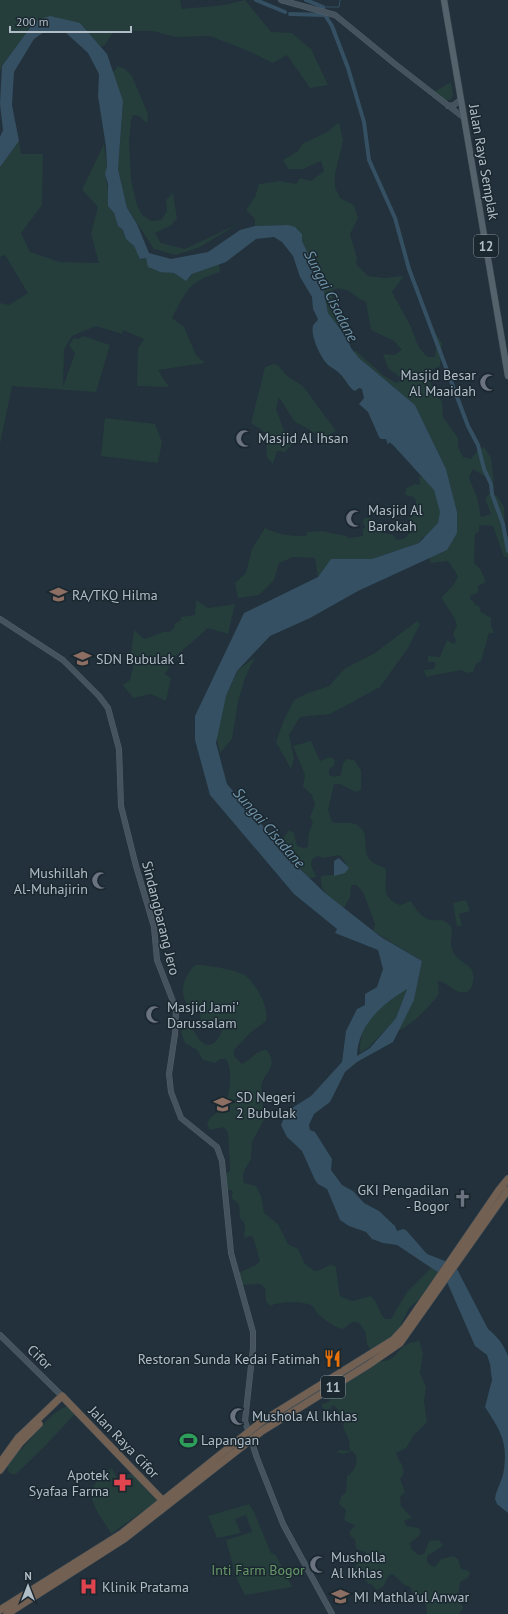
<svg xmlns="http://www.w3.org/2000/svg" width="508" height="1614" viewBox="0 0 508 1614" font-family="'PT Sans',sans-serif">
  <rect width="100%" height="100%" fill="#22313b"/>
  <path fill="#253e3c" d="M0,0h180l2,9 43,-4 20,-5 26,32 21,1 19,16 17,36 -18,3 -23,-33 -14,8 -27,-13 -36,-14 -35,1 -22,-6h-39l-10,15h-4l-20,-23 -45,-2 -33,45 -2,7z
    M118,66l7,3 7,7 16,38 -1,9 -8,-7 -6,-1 -2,6 -2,20 2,39 6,25 5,10 10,6 9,-1 6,-9 -1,-11 7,-7 4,25 -5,7 -17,8 6,10 24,6 53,-25 -38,23 -24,8 -22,-6 -27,-41 -9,-39 5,-68 -11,-27z
    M451,82l2,14 -3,4h-6l-10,-8z
    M339,122l4,19 -8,33v13l5,11 14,7 4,13 -8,16 7,24 -1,6 12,12 16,2 20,-2 -12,16 19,35 7,19 9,11h8l1,-10 -5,-20 11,16 -2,23 -13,6 7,22 8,7 1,16 15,21v9l5,10 8,2 6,-8 7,-4 7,11 3,24 -21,-13 -4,9 8,19 4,20 10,-3 -6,-15 4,-5 8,2 7,11 1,27 3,3v20h-4l-11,-31 -14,-1v7l-4,2 -1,29 7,7 5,12 -8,4v7l-7,2 -1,4 3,2 2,4 4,1 2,6 10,6v7l3,8h-5l-8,28 -5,3 -3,8 -5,1 -7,-3 -35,7 -2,-7 9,-1 2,-2v-5h-7v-6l12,1 7,-17 7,4 2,-3 -3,-7 4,-9 -3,-8 -13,-19 13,-14 4,-8 -10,-15 -17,2 -2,-5 18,-8 10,-38 -11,-43 -31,-64 -56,-47 -4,-4v-4l29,26 12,7 8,-3 -16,-12 -5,-14 11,1 8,-5 -8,-9 -23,-11 -5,-28c-15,-6 -14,-15 -33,-13l-1,18 16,15 2,11 -3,5 -19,-25 -6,-30 -20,-42v-7l-14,-9 -33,1v-7l-9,-9 9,-13 4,-13 21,-3 16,3 4,-6 11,3 13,-10 -3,-10 -18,8h-15l-5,-9 15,-9 4,-7 25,-12z
    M19,141l2,13h22l-1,51 -21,28 9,19 30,10 39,1 -8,-29 7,-27 -16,-17 22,-46 3,23 -1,11 5,32 3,3 4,13 5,4 3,9 8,7 8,14 3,-3 6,12 23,4 9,6 7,-1 2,-4 27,-10 1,8c-32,10 -33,18 -48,46l12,9 12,28 9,8 -47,7 11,17 -32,-1 1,-38 6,-9 -21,-9 -1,4 -26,-8 -24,10 -8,14 -1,37 12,-34 -6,-8 5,-7 4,1 5,-3 27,9 -14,47 -84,-6 -12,58v-141l9,2 19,-12 -23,-38 -5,2v-90z
    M274,364l4,1 9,11 16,10 33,45 -13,7 -29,-17 -15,-24 -3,12 10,27 6,8 -7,8 -8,-1 -4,13 -6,-7 -1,-14 9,-4 -24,-16 14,-56z
    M105,418l50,6 7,18 -4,21 -57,-7z
    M419,476l15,5c6,24 13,39 -8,57l-3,-1 -4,6 -47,16h-41l-13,18 -3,-19 -22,-1 -14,6 -5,17 -15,15 -21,3 -3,-15 11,-10 6,-24 13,-21c14,7 25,8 41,8l1,-4 15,-1 24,5 3,2 14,-2v-7l3,-1 -3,-5 1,-5h7l9,14 13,3 4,5 8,-2 10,-10 -1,-4 -6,-5 8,-5c2,-6 1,-12 -2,-17l-9,-2 1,-7 9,-4 5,1z
    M196,600l12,8 27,-4 -7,30 -20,-6 -32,28 -11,18 6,4 -5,23 -15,-7 -18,4 -10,-13 7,-5 4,-16 -3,-10 3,-24 10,9 20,-7h6l5,-5 -1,-3 7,-4v-3l14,-2z
    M417,621l3,3 -12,24 -28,39 -50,27 -30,3 -11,18 5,23 -3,11 -15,-27 7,-20 11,-22 14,-7 21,-7 15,-17 31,-16z
    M255,657l-10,21 -7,24 -6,37 -12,14 -3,-13 1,-40 8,-4 12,-26z
    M311,741l9,20 10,-4 5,3 -1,6 -5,3v6l6,2 6,-2 2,-12 4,-4 7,1 7,10v20l-6,2 -15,-8h-6l-6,26 4,12c10,3 20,-3 29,6 8,7 1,23 9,32 4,5 11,5 16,9 1,16 -6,29 14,36l11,-4c5,8 10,17 20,19 6,1 12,-1 17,3 9,8 0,16 4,26 5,16 25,13 21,33 -1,5 -2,7 -6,10 -13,3 -17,-9 -29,-11l1,13c-10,13 -26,30 -41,37l16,-31 8,-39 -49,-30 2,-7 -11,-30 -7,-9h-6l-1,12 -6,11c-12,-9 -25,-15 -23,-32l19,-2 6,-10 -6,-9 -17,3 -5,-2 -6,3 -1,6 5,12 -7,1 -30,-33 10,-15 5,3 3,13 6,2 5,-1c0,-5 0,-11 1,-15 3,-7 6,-8 1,-15l5,-12 -3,-10 -9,-8 2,-12 -12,-29z
    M466,900l4,11 -11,3 3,12h-5l-4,-23z
    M195,965c9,-1 44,5 51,11 10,8 25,34 19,46l-15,11 -16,17v6l8,8c9,-4 13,-14 25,-14 13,19 -5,22 -6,38 0,4 3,8 4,12l-2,5 3,11 -14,26 -1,17 -7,12 -1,6 1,6 12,3 5,10 3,17 14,11 10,20 10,5 7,15 10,7 5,-1 11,-6 5,3 3,25 2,5 12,4 17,-5c9,6 8,16 15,23h6l16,-27 24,-24 8,5 -16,23 -14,12 -13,27 -20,14h-6l-3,-5 -2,-13 -7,-9h-6l-9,7c-10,-2 -26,-13 -30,-23 -10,-5 -32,-5 -43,0l-4,-5 -1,-13 -5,-4 -20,1 -4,-11 20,-9 4,-4 -7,-24 -2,-1 -7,2 1,-14 -5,-6 -1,-14 -8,-6 2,-5 -2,-3h-6l-1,-16 6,-3v-4l-2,-34 -4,-6 -14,3 -3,-5c3,-11 11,-11 16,-19 8,-12 10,-34 3,-47h-6l-5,4 -12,-3 -6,-10 -12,-7 -4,-11 3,-5h6c5,4 7,11 12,15 12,10 21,-9 21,-18l-18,1 -4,-4 -1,-10c-24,-6 -20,-32 -5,-46z
    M407,988l-11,30 -27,29 -9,6c-1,-34 22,-47 47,-65z
    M419,1340l4,14 -3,19 6,14 -2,14 3,21 -13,13 -8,13 -10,5c3,10 13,16 4,26l5,13 -5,5 1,9 11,12 -8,3 2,5 13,2 2,3 -2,5 -9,7 2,7 7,5 5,-1 5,-13 10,-1 4,6 -16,10v5l3,4 5,2 6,-8 12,-3 5,3 3,10 8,2 1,2 -2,5 -8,4 -2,14 5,12 -4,6h-32l-1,-10 -5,-3v-6l-7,-1 -4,-7 -7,-3 -10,-10 -4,1 -6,12 -6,3 -6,-6h-3l-3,-5 -14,-7v-3h4l3,-9 10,-3 -3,-5 -9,-3 -1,-10 -4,-2 -2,-5 6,-6 -11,-6 2,-10 -7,-6 2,-7 5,-5 1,-16c8,-5 10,-11 9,-20l-4,-5 -9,3 -6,-2 2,-2 11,1 -1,-11 -6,-13 1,-4 -5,-5v-8l-6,-5 -3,4 -3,2 -5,-4v-3l6,-2 2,-2 -3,-3 -6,2 -2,-2 8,-6 5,1v-4l43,-28c21,6 20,-12 35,-17 4,-1 6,-1 9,-3z
    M68,1406l7,8 -31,33 -28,27h-5l-3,-3v-6l10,-15 4,-1c13,-14 27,-37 46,-43z
    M112,1468l6,12 14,-7 25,28 -46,33c-17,-30 -34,-42 1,-66z
    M249,1504l5,8 17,41 5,2 16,32 -47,8 -8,-15 -11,-40 26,-8 -6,-17 -11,4 6,14 -24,5 -9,-22z"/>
  <path fill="#355063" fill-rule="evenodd" d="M50,16l30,7 27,31 16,47 -5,68 9,39 10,16 12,29 22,6 37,-7 32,-22 15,-4 33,-1 7,2 7,7v7l20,42 6,30 19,25 4,10 8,10 56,47 31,64 11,43v21l-10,17 -89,41 -48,27 -40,18 -33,35 -11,25 -10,47 11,41 74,86 24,23 56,44 41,24 -8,39 -21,42 -36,20 -12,10 -15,30 -16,12 -5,11 1,5 5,2 17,27 -1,11 11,15 11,6 11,12 15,8 16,15 2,5 6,-2 3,1 21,24 18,7 12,8 31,60c9,7 16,16 20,27v157l-11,-9 -2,-5c1,-10 8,-19 9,-30 4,-29 -5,-40 -19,-62l7,-27 -2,-16 -3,-9 -12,-9 -28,-64 -8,-9 -42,-28 -14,-2 -11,-4 -6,-7 -17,-6 -9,-6 -13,-31 -9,-5 -3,-4 -13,-29 -15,-14 -6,-12 3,-7 8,-10 19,-12 31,-34 4,-31 11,-22 8,-4v-11l12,-7 6,-18 -5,-19 -43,-17 2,-4 -43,-35 -84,-99 -15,-55v-24l49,-103 74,-36 13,-18h41l47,-16 19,-20 2,-11 -6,-22 -41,-45 -4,-3 -1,3 -2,-6h-5l-2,-2 -11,-25 -9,-8 5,-6 -2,-9 -3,-1 -4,3c-6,-3 -9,-11 -14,-16 -3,-4 -6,-5 -10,-8 -9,-5 -21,-31 -18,-41 1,-3 4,-4 5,-7l-5,-10 -1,-12 -12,-20 -7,-21 -11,-14 -8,-5 -18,2 -30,23 -34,12 -6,7 -12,-8 -14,-1 -12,-5 -2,-9 -6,1 -6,-13 -8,-7 -3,-9 -5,-4 -4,-13 -6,-7v-22l-3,-10 2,-7 -1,-20 -8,-51 1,-22 -11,-21 -23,-21h-21l-10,7 -20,33 -2,33 7,36 -19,26v-30l3,-7 -3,-26 2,-38 33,-45zM407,989l-11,29 -26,30 -13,8c1,-31 24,-51 50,-67z
    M339,858l10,10 -4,5 -11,3v-15z"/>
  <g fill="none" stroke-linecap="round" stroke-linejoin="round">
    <path stroke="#355063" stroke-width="1" d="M323,7h16l1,-7"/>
    <path stroke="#355063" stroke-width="4" d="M256,0l29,12
      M306,0l17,7 1,6
      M290,14l35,1 7,11 16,42 16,54 5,38 26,58 14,51 59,157 10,19 6,24 7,15 1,10 11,30 5,27"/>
    <defs>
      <path id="secondary" d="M281,0l54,15 60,49 68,53
        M448,106l6,-1 6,-5
        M0,619l63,41 36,36 9,12 11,41 2,57 15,60 18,61 3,33 19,49 -1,25 -6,40 2,18 10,26 36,29 5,14 9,92 22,79v16l-8,73 12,37 26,66 49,90
        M0,1335l62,61"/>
      <path id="primary" d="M444,0l64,376"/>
      <path id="highway" d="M0,1463l18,-25 44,-42 104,108
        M0,1470l20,-27 19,-19
        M0,1610l121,-76 140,-112 132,-82 12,-13 94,-137 9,-11
        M7,1614l117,-75 138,-108 106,-66 32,-22 108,-153"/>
    </defs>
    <use href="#secondary" stroke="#546069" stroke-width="6"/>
    <use href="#primary" stroke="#3f4c54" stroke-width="7"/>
    <use href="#highway" stroke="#414d56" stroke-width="8"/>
    <use href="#secondary" stroke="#44535e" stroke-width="5"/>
    <use href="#primary" stroke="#54626c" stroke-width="6"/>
    <use href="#highway" stroke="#726052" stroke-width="7"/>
  </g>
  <defs>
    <symbol id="mosque-bare" viewBox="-9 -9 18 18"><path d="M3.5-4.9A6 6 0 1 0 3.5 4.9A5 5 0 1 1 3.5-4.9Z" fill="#6b7280" stroke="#1b2830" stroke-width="2.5" paint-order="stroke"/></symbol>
    <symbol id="school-bare" viewBox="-9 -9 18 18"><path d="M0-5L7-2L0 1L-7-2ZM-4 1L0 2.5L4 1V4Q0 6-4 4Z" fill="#8d6e63" stroke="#1b2830" stroke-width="2.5" paint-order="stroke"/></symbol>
    <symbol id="church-bare" viewBox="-9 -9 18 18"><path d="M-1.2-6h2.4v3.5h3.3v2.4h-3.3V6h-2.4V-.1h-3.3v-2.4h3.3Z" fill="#6b7280" stroke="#1b2830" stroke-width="2.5" paint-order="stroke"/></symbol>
    <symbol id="restaurant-bare" viewBox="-9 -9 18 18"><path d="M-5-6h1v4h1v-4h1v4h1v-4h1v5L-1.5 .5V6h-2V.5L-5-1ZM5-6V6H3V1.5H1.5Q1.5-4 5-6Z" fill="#e8710a" stroke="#1b2830" stroke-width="2.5" paint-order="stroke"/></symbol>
    <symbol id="stadium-bare" viewBox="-9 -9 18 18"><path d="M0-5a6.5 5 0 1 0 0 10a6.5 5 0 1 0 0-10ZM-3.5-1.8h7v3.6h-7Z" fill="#2e9e5b" stroke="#1b2830" stroke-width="2.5" paint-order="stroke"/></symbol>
    <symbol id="pharmacy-bare" viewBox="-9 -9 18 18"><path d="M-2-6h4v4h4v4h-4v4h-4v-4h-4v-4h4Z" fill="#e0444e" stroke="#1b2830" stroke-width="2.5" paint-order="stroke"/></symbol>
    <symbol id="hospital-bare" viewBox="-9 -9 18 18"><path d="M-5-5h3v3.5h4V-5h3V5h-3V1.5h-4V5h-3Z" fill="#e0444e" stroke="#1b2830" stroke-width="2.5" paint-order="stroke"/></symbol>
  </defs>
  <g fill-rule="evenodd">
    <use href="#mosque-bare" x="476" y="370" width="25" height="25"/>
    <use href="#mosque-bare" x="232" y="426" width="25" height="25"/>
    <use href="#mosque-bare" x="342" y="506" width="25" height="25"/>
    <use href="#school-bare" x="46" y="582" width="25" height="25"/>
    <use href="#school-bare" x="70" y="646" width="25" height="25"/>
    <use href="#mosque-bare" x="88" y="868" width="25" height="25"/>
    <use href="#mosque-bare" x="142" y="1002" width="25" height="25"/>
    <use href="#school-bare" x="210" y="1092" width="25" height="25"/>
    <use href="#church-bare" x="450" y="1186" width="25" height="25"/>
    <use href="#restaurant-bare" x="320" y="1346" width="25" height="25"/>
    <use href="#mosque-bare" x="226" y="1404" width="25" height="25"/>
    <use href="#stadium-bare" x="176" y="1428" width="25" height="25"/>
    <use href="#pharmacy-bare" x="110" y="1470" width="25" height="25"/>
    <use href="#mosque-bare" x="306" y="1552" width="25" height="25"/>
    <use href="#hospital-bare" x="76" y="1574" width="25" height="25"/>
    <use href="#school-bare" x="328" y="1584" width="25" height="25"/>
  </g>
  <g text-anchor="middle" stroke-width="3" stroke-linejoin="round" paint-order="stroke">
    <g fill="#1b2830" stroke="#84909a" stroke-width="1">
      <rect x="474" y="235" width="24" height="22" rx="3"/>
      <rect x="321" y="1376" width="24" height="22" rx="3"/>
    </g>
    <g font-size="13" font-weight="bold" fill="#b1bdc7">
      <text x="486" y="251">12</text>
      <text x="333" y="1392">11</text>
    </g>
    <g font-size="14" fill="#b1bdc7" stroke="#1b2830">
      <text transform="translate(484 162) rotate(80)" y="5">Jalan Raya Semplak</text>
      <text transform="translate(161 918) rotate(76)" y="5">Sindangbarang Jero</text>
      <text transform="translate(40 1357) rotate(44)" y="5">Cifor</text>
      <text transform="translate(124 1442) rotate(46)" y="5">Jalan Raya Cifor</text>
    </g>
    <g font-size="14" fill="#b1bdc7" stroke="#1b2830" text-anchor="start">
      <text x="476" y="380" text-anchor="end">Masjid Besar<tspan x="476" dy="16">Al Maaidah</tspan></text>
      <text x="258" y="443">Masjid Al Ihsan</text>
      <text x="368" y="515">Masjid Al<tspan x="368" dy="16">Barokah</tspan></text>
      <text x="72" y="600">RA/TKQ Hilma</text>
      <text x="96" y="664">SDN Bubulak 1</text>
      <text x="88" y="878" text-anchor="end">Mushillah<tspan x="88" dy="16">Al-Muhajirin</tspan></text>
      <text x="167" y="1012">Masjid Jami'<tspan x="167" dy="16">Darussalam</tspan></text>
      <text x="236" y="1102">SD Negeri<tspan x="236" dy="16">2 Bubulak</tspan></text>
      <text x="449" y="1195" text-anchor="end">GKI Pengadilan<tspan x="449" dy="16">- Bogor</tspan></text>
      <text x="320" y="1364" text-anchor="end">Restoran Sunda Kedai Fatimah</text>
      <text x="252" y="1421">Mushola Al Ikhlas</text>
      <text x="201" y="1445">Lapangan</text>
      <text x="109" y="1480" text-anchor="end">Apotek<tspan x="109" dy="16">Syafaa Farma</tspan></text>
      <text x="331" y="1562">Musholla<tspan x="331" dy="16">Al Ikhlas</tspan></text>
      <text x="102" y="1592">Klinik Pratama</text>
      <text x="354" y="1602">MI Mathla'ul Anwar</text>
    </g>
    <g font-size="14" fill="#67996a" stroke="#1b2830">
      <text x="258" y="1575">Inti Farm Bogor</text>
    </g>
    <g font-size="15" font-style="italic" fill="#7095ab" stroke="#1b2830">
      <text transform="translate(331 296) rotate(63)" y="5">Sungai Cisadane</text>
      <text transform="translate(269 828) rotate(49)" y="5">Sungai Cisadane</text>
    </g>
  </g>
  <g transform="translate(28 1586)" stroke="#1b2830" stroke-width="3" paint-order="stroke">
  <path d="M0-3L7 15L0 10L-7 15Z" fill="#b1bdc7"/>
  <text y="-6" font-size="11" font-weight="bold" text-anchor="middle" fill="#b1bdc7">N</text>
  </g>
  <path d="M10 26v6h121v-6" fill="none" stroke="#b1bdc7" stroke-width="2"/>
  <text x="16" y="26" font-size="12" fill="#b1bdc7" stroke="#1b2830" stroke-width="3" paint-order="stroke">200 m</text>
</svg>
